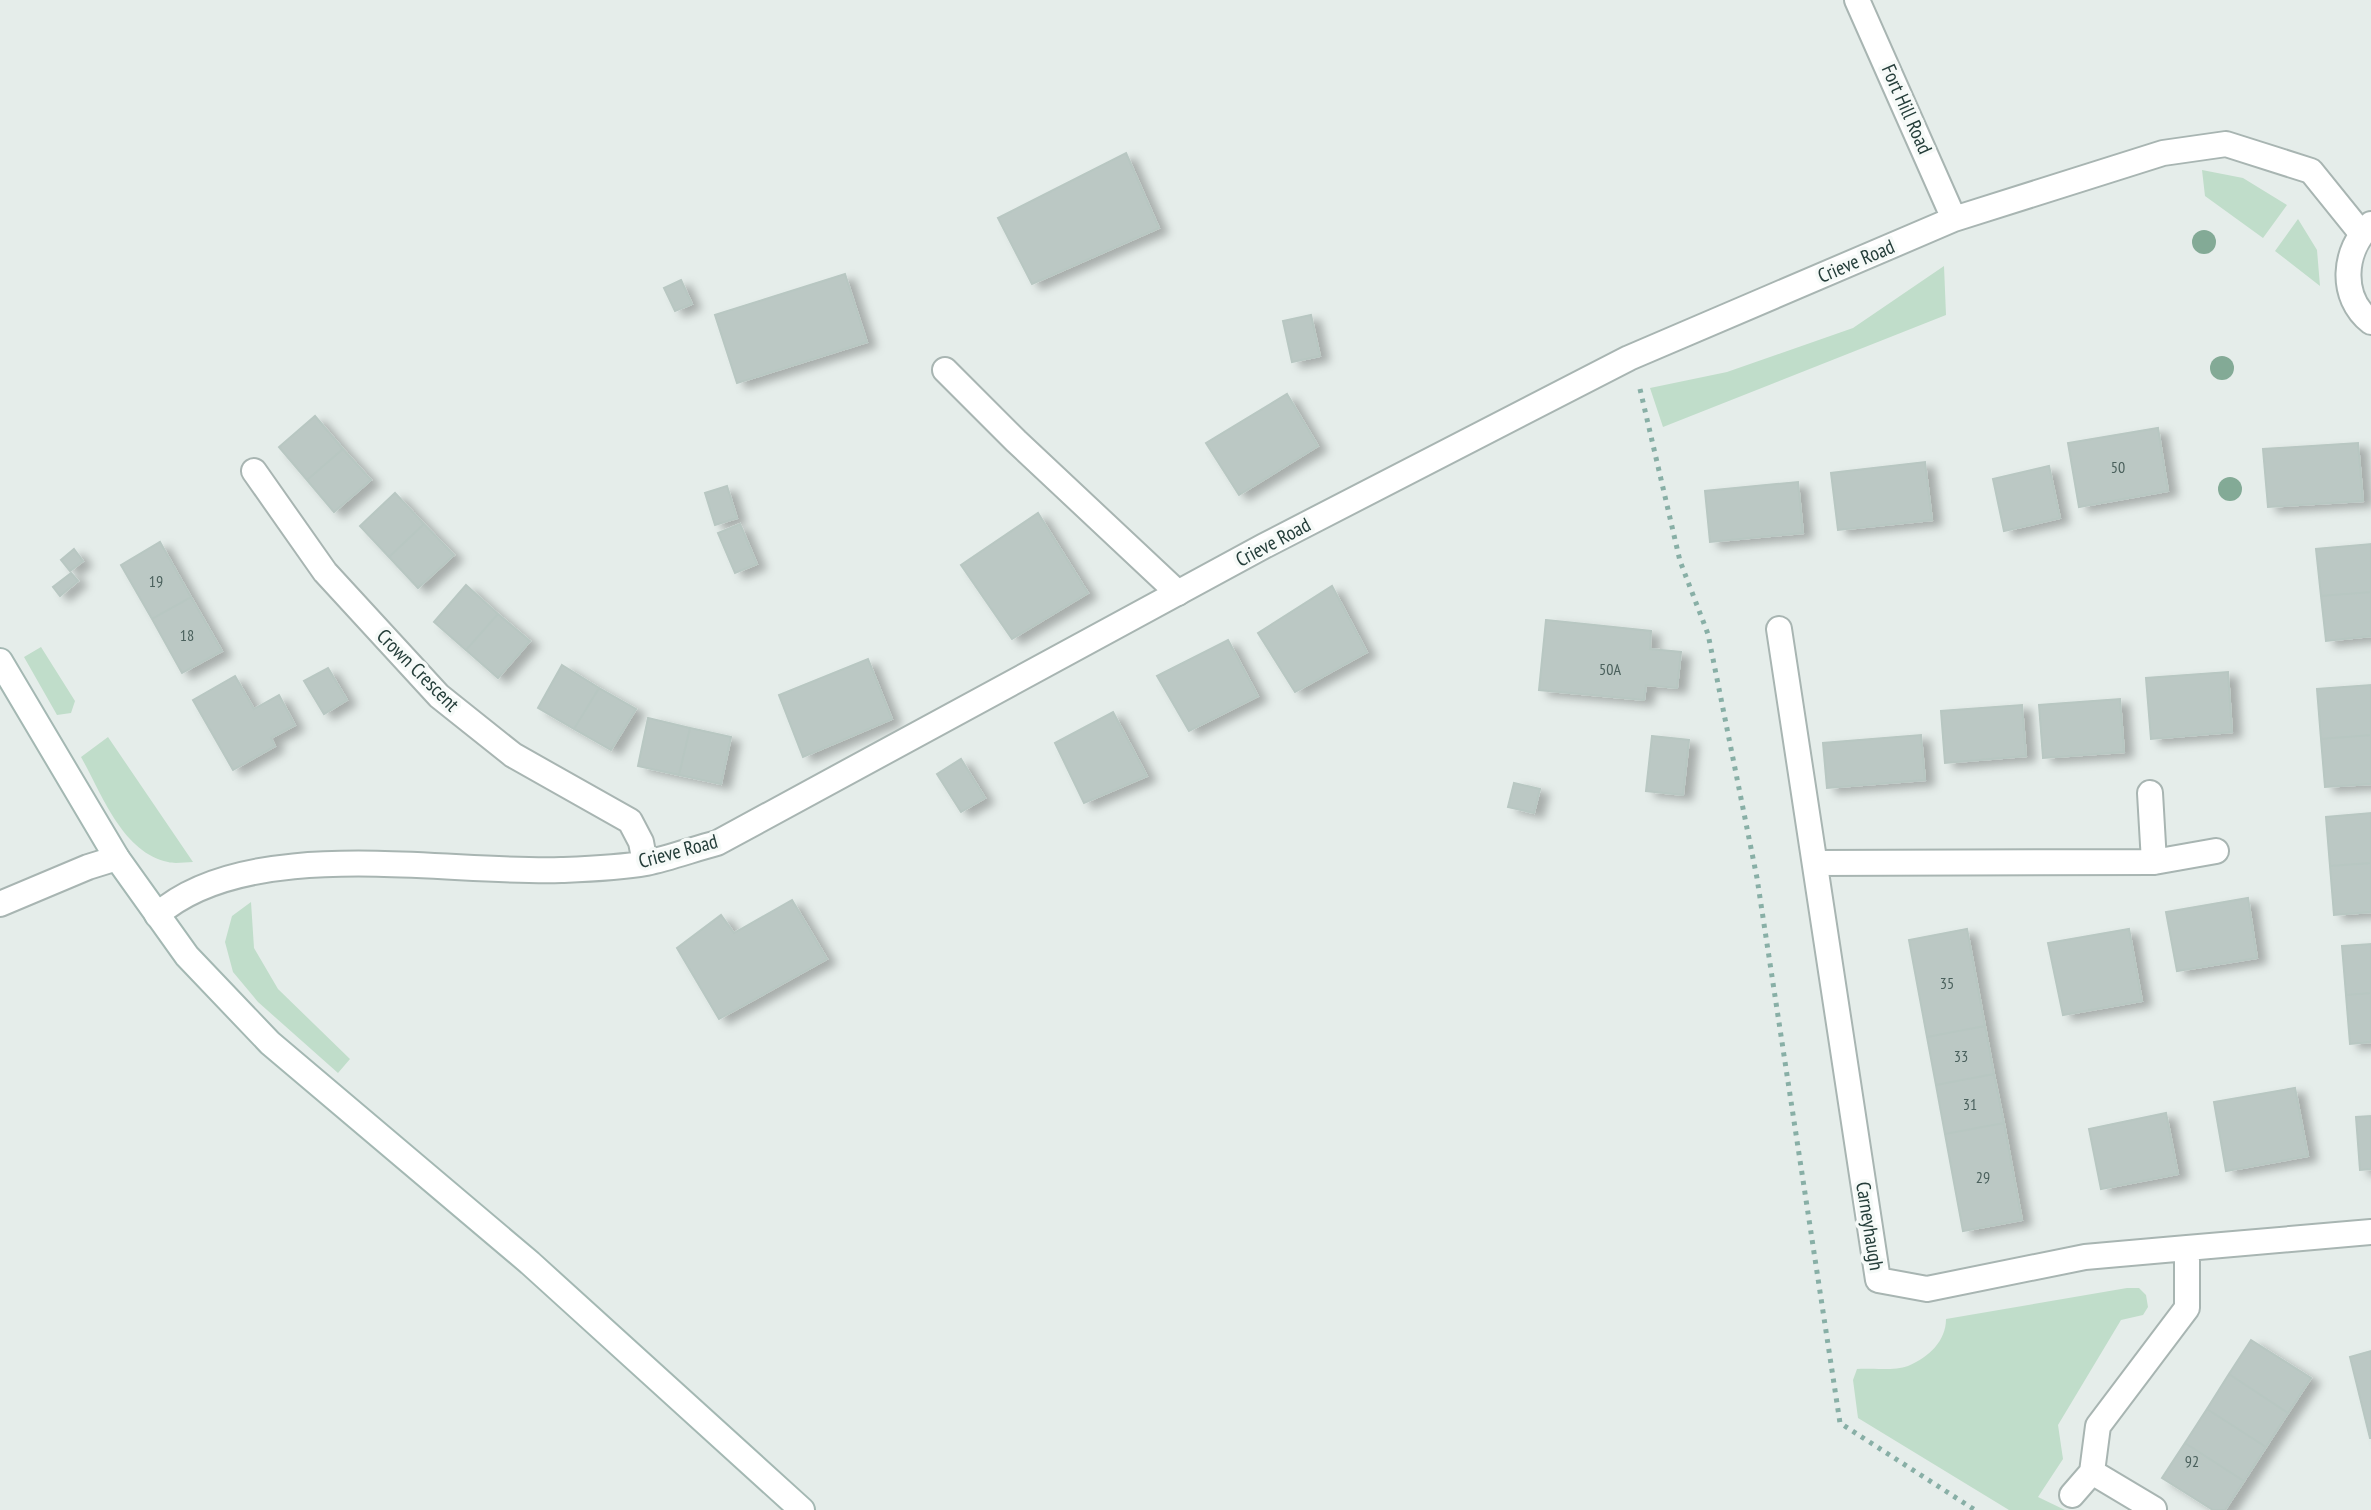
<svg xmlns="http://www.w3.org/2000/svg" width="2371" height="1510" viewBox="0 0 2371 1510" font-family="'PT Sans Narrow',sans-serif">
  <defs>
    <filter id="shadow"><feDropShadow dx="9" dy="5" stdDeviation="4" flood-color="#0004"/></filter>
  </defs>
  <rect width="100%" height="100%" fill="#e5edea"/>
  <path fill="#c0ddca" d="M2202,170l41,8 44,27 -24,33 -58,-42z
    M2298,219l19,31 3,36 -45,-35z
    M1944,266l2,49 -283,112 -13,-39 77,-16 126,-44z
    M41,647l34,54 -4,12 -14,2 -33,-58z
    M108,737l85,125c-8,0 -18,2 -25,0 -46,-10 -66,-68 -87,-105z
    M251,902l3,46 24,41 72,70 -12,14 -80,-71 -25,-30 -8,-30 7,-26z
    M2127,1288h12l7,7 2,12 -5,8 -22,5 -63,105 5,34 -25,38 27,13h-56l-151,-92 -5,-38 4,-11c15,-1 38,2 51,-3 21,-9 38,-25 38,-47z"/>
  <path fill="#bbc8c4" stroke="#b8c7c2" stroke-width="2" filter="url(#shadow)" d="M1126,153l33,75 -127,56 -34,-66z
    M845,274l22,68 -130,41 -22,-68z
    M681,280l11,24 -17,7 -11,-23z
    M1311,315l9,41 -28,6 -9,-41z
    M1287,394l31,52 -79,49 -33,-52z
    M315,416l28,33 -36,31 -28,-33z
    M2158,428l10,63 -89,16 -11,-64z
    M2358,443l5,58 -95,6 -5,-58z
    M343,449l28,31 -37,32 -27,-32z
    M1925,462l7,58 -94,10 -7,-57z
    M2049,466l11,52 -56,13 -11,-52z
    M1798,482l5,51 -93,9 -5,-51z
    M727,486l10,32 -22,7 -10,-32z
    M395,493l29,31 -35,33 -29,-31z
    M1038,513l50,80 -76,46 -51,-74z
    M424,524l30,31 -36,33 -29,-31z
    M740,524l17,40 -22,9 -17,-40z
    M160,542l31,55 -39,22 -31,-54z
    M2371,544v48l-50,4 -5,-47z
    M74,549l9,12 -13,10 -9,-11z
    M71,573l7,8 -18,15 -7,-9z
    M466,585l32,29 -32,36 -32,-28z
    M1332,586l35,66 -72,40 -37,-59z
    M2371,592v44l-45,5 -5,-45z
    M191,597l31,54 -40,22 -30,-54z
    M498,614l32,27 -32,37 -32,-28z
    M1546,620l105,11 -1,18 31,3 -4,36 -31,-3 -2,15 -105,-10z
    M1228,640l30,56 -69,35 -32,-55z
    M868,659l24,60 -89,38 -24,-62z
    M562,665l37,23 -25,41 -36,-21z
    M328,668l19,32 -23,14 -20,-33z
    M2228,672l4,60 -81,7 -5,-61z
    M235,676l19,33 25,-14 16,30 -24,13 4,8 -42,24 -40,-70z
    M2371,685v50l-50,4 -4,-50z
    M599,688l37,21 -25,41 -37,-21z
    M2120,699l4,53 -81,6 -4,-53z
    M2022,705l4,51 -81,7 -4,-52z
    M1113,712l34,64 -63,27 -29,-60z
    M648,718l42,10 -11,47 -41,-9z
    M690,728l41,9 -10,47 -42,-9z
    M1921,735l4,45 -98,8 -4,-45z
    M2371,735v49l-46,3 -4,-48z
    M1652,736l37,4 -6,55 -37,-4z
    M961,759l24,39 -24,14 -24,-38z
    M1514,783l26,6 -6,24 -26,-6z
    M2371,813v50l-41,3 -4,-49z
    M2371,863v49l-37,3 -4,-49z
    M2248,898l9,60 -80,13 -11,-59z
    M792,900l35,59 -108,60 -42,-71 44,-33 13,18z
    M1967,929l18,97 -58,11 -18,-97z
    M2129,929l13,72 -79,14 -15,-72z
    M2371,944v49l-25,2 -4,-49z
    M2371,993v49l-21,2 -4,-49z
    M1985,1026l9,48 -58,11 -9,-48z
    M1994,1074l10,49 -59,11 -9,-49z
    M2295,1088l13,68 -82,15 -12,-69z
    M2166,1113l12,61 -77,15 -12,-60z
    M2371,1116v53l-11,1 -4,-53z
    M2004,1123l18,97 -59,11 -18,-97z
    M2251,1340l60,38 -23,35 -59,-39z
    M2371,1351v87h-1l-20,-81z
    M2229,1374l59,39 -22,34 -59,-38z
    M2207,1409l59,38 -22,34 -59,-38z
    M2185,1443l59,38 -19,29h-12l-51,-32z"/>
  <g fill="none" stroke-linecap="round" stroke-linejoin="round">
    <defs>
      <path id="service" d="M945,370l71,71 162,152"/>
      <path id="minor" d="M1857,0l97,219
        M2371,224c-28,26 -32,73 0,98
        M254,471l71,101 114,124 74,59 117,66 11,21 4,21
        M1779,629l99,651 49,9 158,-32 102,-9
        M2150,793l4,69
        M1815,863l339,-1 62,-11
        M0,904l88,-37 29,-9
        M157,915c92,-81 289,-41 404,-45 27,-1 58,-2 85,-7 24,-5 48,-14 71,-20l547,-297 365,-188 325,-139 209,-66 63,-9 85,27 50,62
        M2092,1472l62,37
        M2072,1495l20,-23 6,-46 89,-118v-60l184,-16"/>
      <path id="secondary" d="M0,661l117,197 70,98 83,87 260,220 272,247"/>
    </defs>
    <use href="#service" stroke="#a8b5b2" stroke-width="28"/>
    <use href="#minor" stroke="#a8b5b2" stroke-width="28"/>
    <use href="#secondary" stroke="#a4b8b3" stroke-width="28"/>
    <path stroke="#88afa6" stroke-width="5" stroke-dasharray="4 6" stroke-linecap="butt" d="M1640,389l40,172 28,73 49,244 83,545 135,87"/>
    <use href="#service" stroke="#fff" stroke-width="24"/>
    <use href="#minor" stroke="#fff" stroke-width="24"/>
    <use href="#secondary" stroke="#fff" stroke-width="24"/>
  </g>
  <g fill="#83aa96">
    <circle cx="2204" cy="242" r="12"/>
    <circle cx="2222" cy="368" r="12"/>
    <circle cx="2230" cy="489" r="12"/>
  </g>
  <g text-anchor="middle" stroke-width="7" stroke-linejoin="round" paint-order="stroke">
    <g font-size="16" fill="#4a605c">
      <text x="2118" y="473">50</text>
      <text x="156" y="587">19</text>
      <text x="187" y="641">18</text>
      <text x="1610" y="675">50A</text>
      <text x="1947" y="989">35</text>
      <text x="1961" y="1062">33</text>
      <text x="1970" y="1110">31</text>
      <text x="1983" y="1183">29</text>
      <text x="2192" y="1467">92</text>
    </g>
    <g font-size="20" fill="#253e3a" stroke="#f6faf8">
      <text transform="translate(1907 109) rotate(66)" y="7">Fort Hill Road</text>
      <text transform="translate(1856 261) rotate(-23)" y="7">Crieve Road</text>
      <text transform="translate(1273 542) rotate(-28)" y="7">Crieve Road</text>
      <text transform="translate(418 670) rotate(45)" y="7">Crown Crescent</text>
      <text transform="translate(678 851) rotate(-15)" y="7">Crieve Road</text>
      <text transform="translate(1870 1226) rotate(81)" y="7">Carneyhaugh</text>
    </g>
  </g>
</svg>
